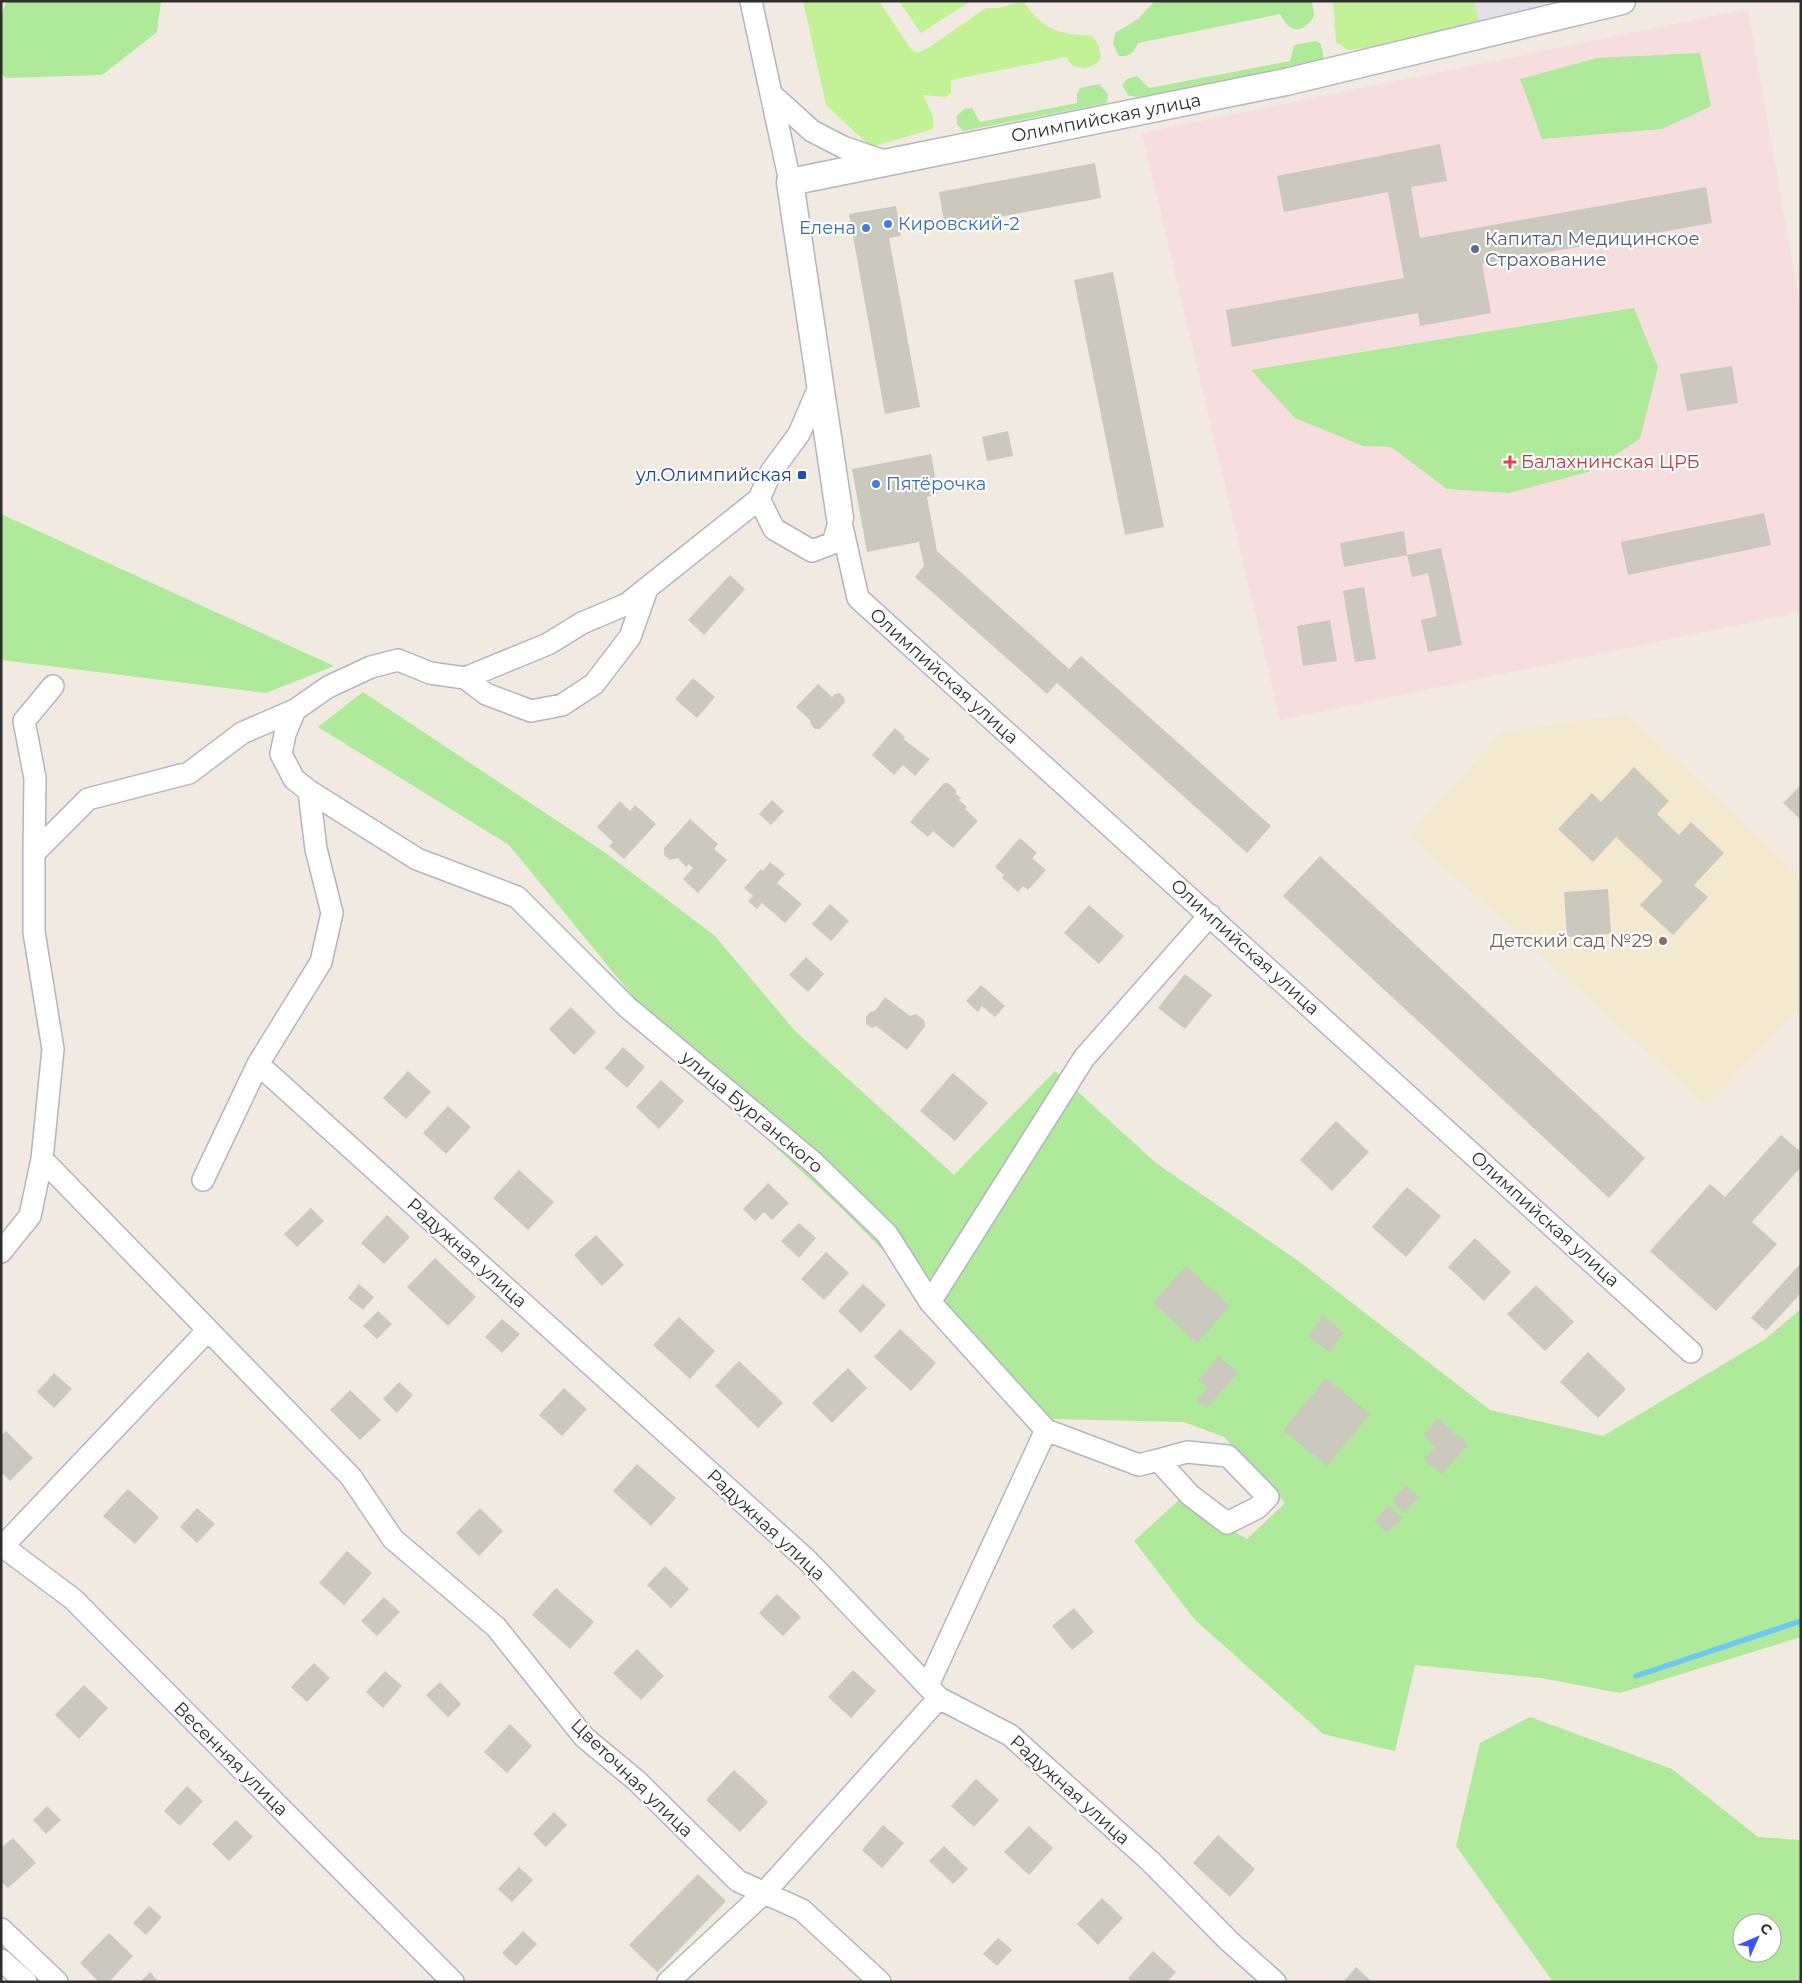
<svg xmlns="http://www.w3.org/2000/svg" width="1802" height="1983" viewBox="0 0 1802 1983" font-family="Montserrat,sans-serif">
  <rect width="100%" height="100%" fill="#f0eae0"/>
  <path fill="#e3e1e8" d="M1474,1h91l-86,23z"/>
  <path fill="#f2e9cf" d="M1627,714l174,163v128l-94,101 -298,-271 92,-102z"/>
  <path fill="#f6dede" d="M1748,9l53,303v300l-521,108 -138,-587z"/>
  <path fill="#afe99a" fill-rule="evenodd" d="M7,1h154l-4,31 -55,43 -96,3 -5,-4v-60z
    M1155,1h157l2,15c-12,19 -24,17 -34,-2l-142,29c-4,9 -8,14 -19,13l-6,-12 2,-11 23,-14z
    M1316,41l5,3 3,16 -185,37 -10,-1 -7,-11 5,-6 10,-3 12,12 141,-27 4,-16z
    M1700,53l11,53 -49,23 -120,10 -22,-60 77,-21z
    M1099,84l9,10 -1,9 -144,28 -6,-7v-8l7,-7 8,-1 8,14 97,-19v-9l3,-6z
    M1634,308l24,59 -18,72 -52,33 -79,21 -62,-4 -56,-42 -28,-1 -68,-28 -44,-48z
    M1,514l333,152 -68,27 -265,-33z
    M363,692l244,162 108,82 80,95 159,144 101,-104 101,92 141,97 193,150 113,26 161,-96 37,-31v328l-181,56 -79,-15 -126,-13 -20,86 -72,-17 -128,-114 -61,-79 45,-41 68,39 38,-36 -61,-66 -40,-15 -133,-3 -211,-212 -111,-103 -80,-88 -140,-171 -191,-118z
    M1530,1717l142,52 86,68 43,3v142h-248l-97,-136 24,-103zM1742,1923h30v30h-30z"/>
  <path fill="#c3f195" d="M803,1h76l32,48 6,4 11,-5 58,-40h13l24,-7c20,29 35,33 69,35l6,8 3,14c-7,10 -16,12 -28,8l-7,-9 -115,23v13l-6,4 -22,-2 10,21v13l-62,18 -45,-42z
    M899,1h72l-50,32z
    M1333,1h141l5,23 -97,22 -34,4 -12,-8z"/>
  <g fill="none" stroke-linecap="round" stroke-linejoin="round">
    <path stroke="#6ec8f7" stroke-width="5.5" d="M1636,1676l165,-55"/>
  </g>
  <path fill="#cbc8be" d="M1440,144l7,37 -36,6 9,51 286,-51 6,36 -230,41 9,49 -71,13 -2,-13 -186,34 -6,-37 178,-32 -16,-86 -104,20 -7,-36z
    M1095,163l6,35 -156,29 -6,-35z
    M896,206l5,30 -12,2 31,169 -35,7 -36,-200z
    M1113,272l51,255 -39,8 -51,-255z
    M1732,366l6,37 -51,8 -7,-37z
    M1008,431l5,25 -26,5 -5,-24z
    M931,454l7,40 -11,3 10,54 132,118 12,-13 190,170 -24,27 -190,-170 -10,11 -132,-117 9,-11 -5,-24 -52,10 -15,-83z
    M1764,513l7,32 -143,30 -7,-33z
    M1404,531l3,24 -63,12 -4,-24z
    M1441,548l21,97 -34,7 -7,-32 16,-4 -9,-43 -16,4 -5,-22z
    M730,575l15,14 -41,46 -16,-15z
    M1364,587l12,72 -21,3 -12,-71z
    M1330,620l7,41 -34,5 -6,-40z
    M693,678l22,19 -18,21 -22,-19z
    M818,684l14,13 3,-3 5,-1 4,5 1,4 -25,27h-5l-4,-4 -1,-5 -14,-13z
    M895,728l10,9 -2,2 27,20 -15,17 -12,-11 -9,10 -22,-20z
    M1634,767l35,34 -12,13 22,21 12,-13 33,31 -30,32 14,12 -35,38 -33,-30 23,-24 -47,-44 -23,25 -35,-33 34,-36 9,9z
    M944,783h4l8,7v4l5,4 -2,2 8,7 -2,2 13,12 -25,27 -20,-17 -5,6 -18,-15z
    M1801,785v35l-18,-17z
    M772,800l12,11 -13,14 -12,-11z
    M620,801l10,10 5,-6 21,19 -32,35 -15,-13 4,-4 -16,-15z
    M690,819l28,25 -4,5 13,11 -29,33 -15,-14 10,-11 -4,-4 -3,3 -8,-9 -8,2 -6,-5v-7z
    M1020,838l17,15 -5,5 14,12 -18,20 -5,-4 -5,6 -16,-14 2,-3 -9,-8z
    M1320,856l325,302 -36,40 -326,-302z
    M770,862l15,12 -8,9 25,21 -17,19 -23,-20 -5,6 -9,-8 5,-5 -9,-8 17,-19 2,2z
    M1608,889l3,45 -44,3 -3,-45z
    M830,904l19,17 -18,20 -19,-17z
    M1089,905l35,31 -25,28 -35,-31z
    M806,957l18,17 -16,18 -19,-17z
    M1185,974l27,21 -27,34 -27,-21z
    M981,985l24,21 -10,11 -13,-11 -4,6 -12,-11z
    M885,997l25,19 6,-2 8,6 1,6 -18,24 -31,-24 -4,2 -6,-4v-7l4,-5 5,-1z
    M571,1007l25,25 -22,23 -25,-26z
    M623,1047l22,20 -18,21 -22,-20z
    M408,1071l23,21 -25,27 -23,-21z
    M953,1073l35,30 -33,38 -35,-30z
    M661,1080l23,21 -25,28 -23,-22z
    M448,1106l23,21 -25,27 -23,-21z
    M1336,1121l33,31 -37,39 -32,-31z
    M1781,1135l20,17v15l-49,55 25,22 -61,67 -66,-60 60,-67 15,13z
    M519,1170l35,32 -26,28 -35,-32z
    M768,1183l21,20 -17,17 -8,-8 -9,9 -12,-12z
    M1407,1187l34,29 -35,41 -34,-30z
    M311,1208l13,13 -27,26 -13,-13z
    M387,1215l23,22 -26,27 -23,-21z
    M799,1223l17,15 -17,20 -18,-17z
    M596,1235l28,30 -22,21 -28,-31z
    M1475,1238l36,34 -27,29 -36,-34z
    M826,1252l23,21 -25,27 -23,-21z
    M435,1258l41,39 -28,29 -41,-39z
    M1801,1263v30l-35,38 -15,-13z
    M1186,1266l44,40 -33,37 -44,-40z
    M359,1284l15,13 -11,13 -15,-12z
    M863,1284l23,21 -25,28 -23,-22z
    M1536,1285l38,37 -29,29 -38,-37z
    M378,1311l14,13 -15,15 -14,-13z
    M1323,1316l21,17 -15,19 -21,-16z
    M679,1317l36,34 -25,28 -37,-34z
    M502,1319l18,15 -18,19 -17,-16z
    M900,1329l36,34 -25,28 -37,-34z
    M1588,1352l38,37 -28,29 -38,-36z
    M1219,1356l19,17 -31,35 -10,-8 10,-12 -9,-8z
    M739,1361l44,42 -25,25 -43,-42z
    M848,1368l19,20 -35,35 -20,-20z
    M54,1373l18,16 -18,19 -17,-16z
    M1326,1378l44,36 -43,52 -44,-36z
    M399,1382l14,13 -16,18 -14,-14z
    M564,1388l23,21 -25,27 -23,-21z
    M350,1390l31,30 -21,20 -30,-30z
    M1438,1418l30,27 -27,29 -17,-15 11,-12 -12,-12z
    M6,1431l27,27 -23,23 -9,-9v-36z
    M637,1464l39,34 -25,28 -38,-35z
    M1406,1485l13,13 -15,15 -12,-13z
    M128,1489l31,28 -24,27 -32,-28z
    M1389,1506l13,12 -15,15 -13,-13z
    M197,1508l18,16 -18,19 -17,-16z
    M480,1508l23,23 -24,25 -23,-23z
    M347,1551l25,22 -28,32 -25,-22z
    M665,1566l24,23 -18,19 -24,-23z
    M556,1588l38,34 -24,27 -38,-34z
    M777,1594l24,23 -18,19 -24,-23z
    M384,1597l16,15 -23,24 -16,-15z
    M1074,1608l20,24 -22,18 -20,-24z
    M637,1649l27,27 -23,24 -28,-27z
    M314,1663l16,15 -23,24 -16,-15z
    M853,1670l23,21 -25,27 -23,-21z
    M385,1671l17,15 -19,22 -17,-16z
    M440,1682l21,22 -13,13 -22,-22z
    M84,1685l24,23 -29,31 -24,-24z
    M510,1724l22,22 -25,27 -23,-21z
    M734,1770l34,32 -28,30 -34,-32z
    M976,1779l23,21 -25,27 -23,-21z
    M187,1786l16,15 -23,25 -16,-15z
    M47,1806l14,14 -15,14 -13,-14z
    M554,1812l13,13 -21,22 -13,-13z
    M236,1820l17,17 -24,24 -17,-17z
    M883,1825l21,18 -22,25 -20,-18z
    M1029,1826l24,22 -24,27 -25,-23z
    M1218,1835l37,34 -25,28 -37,-34z
    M13,1838l23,25 -28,25 -7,-6v-34z
    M944,1846l24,23 -15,15 -24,-23z
    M519,1867l14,13 -21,22 -14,-13z
    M698,1874l28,27 -69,71 -28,-27z
    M1102,1898l21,20 -25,27 -21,-21z
    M149,1906l13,11 -16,18 -13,-12z
    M523,1931l14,13 -21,22 -14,-13z
    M109,1933l24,23 -24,26h-10l-19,-19z
    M998,1938l14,12 -15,16 -14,-12z
    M1153,1951l23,21 -9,10h-35l-4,-4z
    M1356,1967l16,15h-29z
    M150,1972l9,10h-19z"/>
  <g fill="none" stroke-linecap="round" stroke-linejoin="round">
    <defs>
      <path id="minor" d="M751,1l39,181
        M771,94l41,37 31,16 44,15
        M820,385l-21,49 -28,38 -12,27 15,30 38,22 21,-8 7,-24
        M840,518l18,80 833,754
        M465,678l21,16 45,17 31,-6 32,-21 36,-47 17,-48
        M309,791l108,68 100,38 110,110 186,155 74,72 43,68 116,128 93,35 19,-5 32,35 37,28 30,-15 11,-11 -40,-41 -41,-4 -29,8
        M34,853l1,-75 -11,-57 29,-35
        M258,1064l550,497 131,137 71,37 140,126 79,80 46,41
        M42,1159l309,318 42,62 103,88 88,110 53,44 101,100 64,29 78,72
        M203,1180l55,-116 63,-102 11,-49 -16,-64 -7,-58 -15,-12 -13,-25 4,-20 10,-24 33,-23 43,-20 27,-7 32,13 35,5 83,-34 34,-21 45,-19 132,-105
        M1,1252l29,-36 12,-57 11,-110 -19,-117v-79l54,-54 101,-26 53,-40 53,-23
        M930,1302l154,-244 126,-143
        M1,1545l72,54 380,383
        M3,1546l205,-216
        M928,1685l118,-255
        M1,1929l56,53
        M1,1960l25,22
        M668,1982l96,-89 175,-195"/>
      <path id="tertiary" d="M840,518l-50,-336 496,-100 336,-81"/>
    </defs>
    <use href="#minor" stroke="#b4b5c2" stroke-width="24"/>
    <use href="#tertiary" stroke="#b4b5c2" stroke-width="29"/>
    <use href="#minor" stroke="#fff" stroke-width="21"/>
    <use href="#tertiary" stroke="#fff" stroke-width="26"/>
  </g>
  <g fill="#3f7fe0" stroke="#fff" stroke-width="2">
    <circle cx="888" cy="224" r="5"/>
    <circle cx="866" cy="228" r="5"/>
    <circle cx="876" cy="484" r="5"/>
  </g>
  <circle fill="#5c6f8a" stroke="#fff" stroke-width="2" cx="1475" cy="249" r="5"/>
  <path fill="#e0444e" stroke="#fff" stroke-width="2" d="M1507.5 454.5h5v5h5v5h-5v5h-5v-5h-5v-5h5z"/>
  <rect fill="#1a4fb4" stroke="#fff" stroke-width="2" x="797" y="470" width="10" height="10" rx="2.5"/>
  <circle fill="#8d6e63" stroke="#fff" stroke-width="2" cx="1663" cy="941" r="5"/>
  <g text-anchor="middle" stroke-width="4.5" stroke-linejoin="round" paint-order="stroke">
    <g font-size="18" fill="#2e2e2e" stroke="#fff">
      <text transform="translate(1106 118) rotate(-11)" y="6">Олимпийская улица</text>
      <text transform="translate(944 676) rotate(42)" y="6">Олимпийская улица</text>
      <text transform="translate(1245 947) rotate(42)" y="6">Олимпийская улица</text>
      <text transform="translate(752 1112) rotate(40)" y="6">улица Бурганского</text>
      <text transform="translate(1545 1219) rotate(42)" y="6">Олимпийская улица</text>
      <text transform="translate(467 1253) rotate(42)" y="6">Радужная улица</text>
      <text transform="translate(766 1525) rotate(43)" y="6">Радужная улица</text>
      <text transform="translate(231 1759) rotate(45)" y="6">Весенняя улица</text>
      <text transform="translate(632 1778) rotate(44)" y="6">Цветочная улица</text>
      <text transform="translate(1070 1790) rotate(42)" y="6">Радужная улица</text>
    </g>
    <g font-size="18" fill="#366cbe" stroke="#fff" text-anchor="start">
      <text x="898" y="230">Кировский-2</text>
      <text x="856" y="234" text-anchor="end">Елена</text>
      <text x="886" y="490">Пятёрочка</text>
    </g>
    <g font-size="18" fill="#4e5e75" stroke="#fff" text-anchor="start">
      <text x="1485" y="245">Капитал Медицинское<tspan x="1485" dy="21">Страхование</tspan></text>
    </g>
    <g font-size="18" fill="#be3a42" stroke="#fff" text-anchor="start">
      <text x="1521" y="468">Балахнинская ЦРБ</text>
    </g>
    <g font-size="18" fill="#164399" stroke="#fff" text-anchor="end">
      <text x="792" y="481">ул.Олимпийская</text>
    </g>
    <g font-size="18" fill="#785e54" stroke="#fff" text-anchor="end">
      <text x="1653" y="947">Детский сад №29</text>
    </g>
  </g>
  <rect width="1802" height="1983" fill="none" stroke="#2e2e2e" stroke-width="5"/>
  <g transform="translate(1757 1938) rotate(45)"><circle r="24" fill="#ffffff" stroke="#ababab"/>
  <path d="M0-4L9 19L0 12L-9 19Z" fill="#3e53ff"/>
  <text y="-8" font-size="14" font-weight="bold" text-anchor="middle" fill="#2e2e2e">С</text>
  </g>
</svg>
